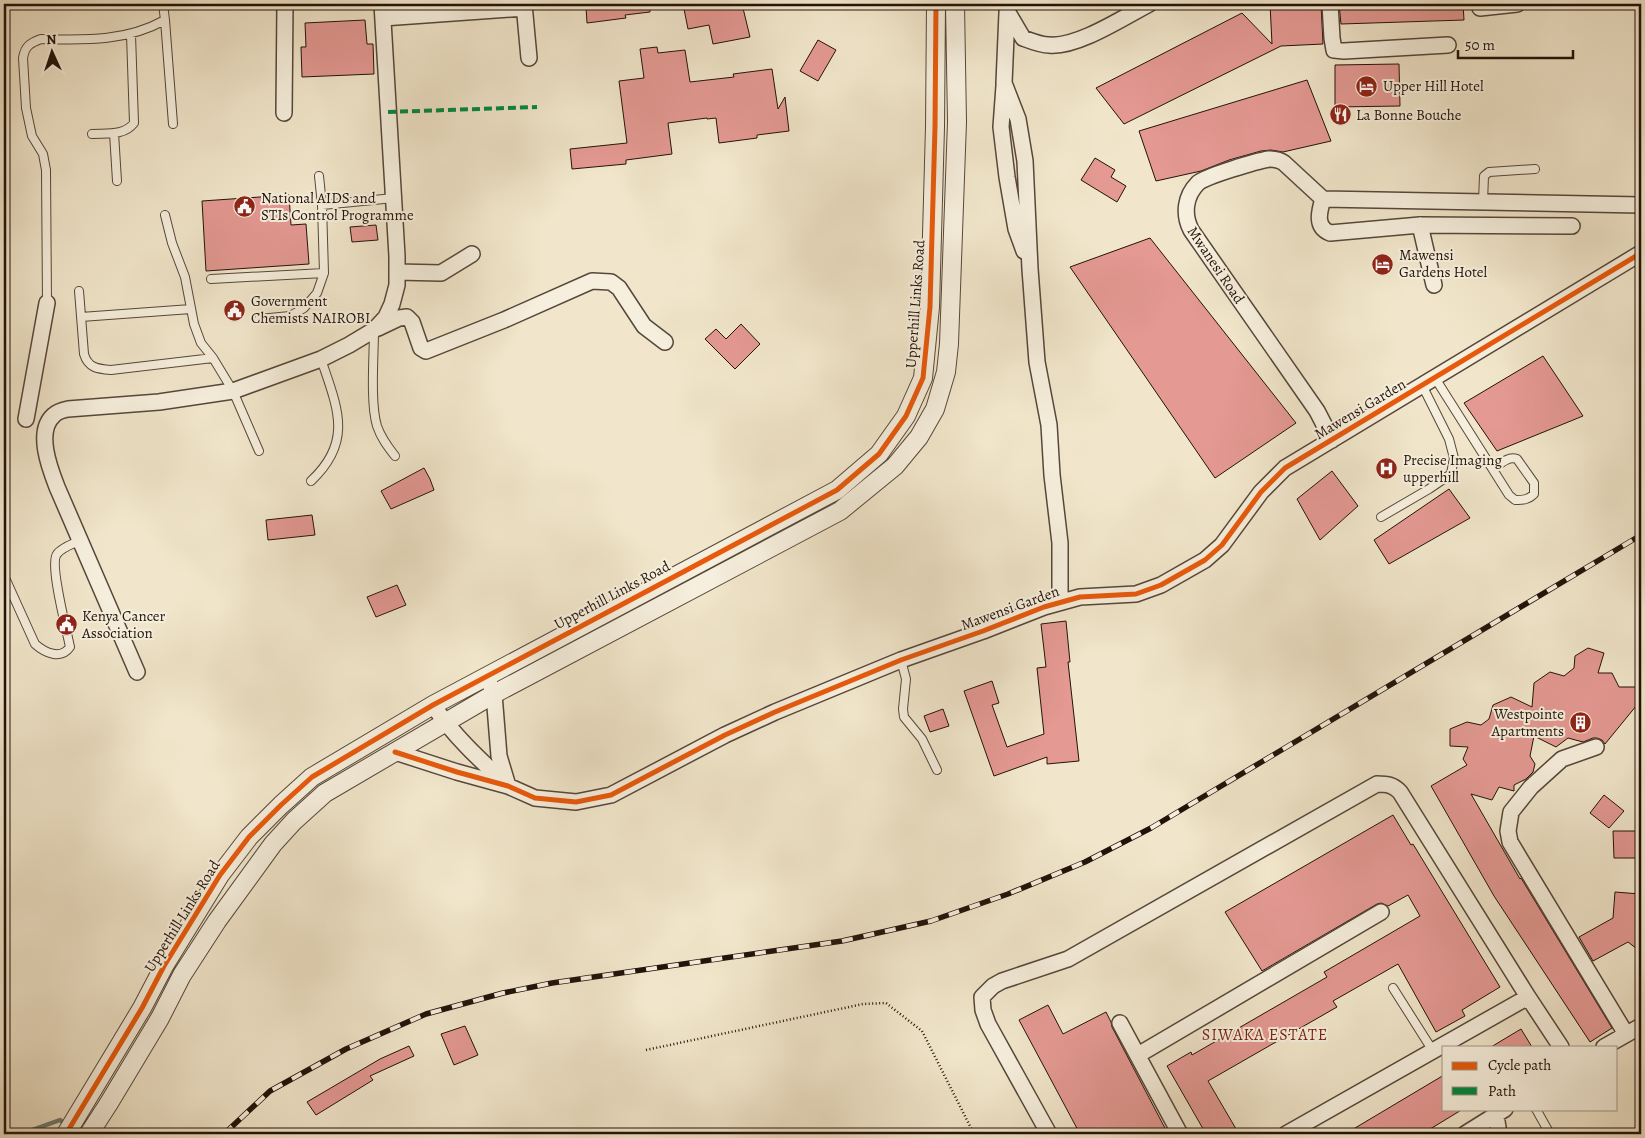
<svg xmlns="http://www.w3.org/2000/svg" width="1645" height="1138" viewBox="0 0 1645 1138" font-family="Alegreya,serif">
  <rect width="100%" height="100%" fill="#f1e6cb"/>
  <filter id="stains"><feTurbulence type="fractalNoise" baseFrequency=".004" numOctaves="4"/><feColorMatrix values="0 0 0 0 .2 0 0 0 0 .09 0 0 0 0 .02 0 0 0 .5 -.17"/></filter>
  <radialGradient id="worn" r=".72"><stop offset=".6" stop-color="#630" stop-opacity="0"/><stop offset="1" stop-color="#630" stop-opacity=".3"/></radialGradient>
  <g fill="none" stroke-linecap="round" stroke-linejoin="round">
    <path stroke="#6b7a71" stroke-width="4.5" d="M21,1134l39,-14 8,6"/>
  </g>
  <path fill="#e49993" stroke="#22120a" d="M615,4h35v8l-25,3 1,3 -39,5 -1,-16z
    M683,4h59l8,33 -37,7 -4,-19 -21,4z
    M1270,4h51l2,40 -42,2 -157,78 -28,-36 146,-75 30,31z
    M1339,4h124l1,16 -123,4z
    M365,20l2,24h6l1,30 -72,3 -1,-30h5l-1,-24z
    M818,40l18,10 -18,31 -18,-10z
    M657,47l1,6 27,-3 5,32 44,-5 -1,-3 39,-5 6,40 7,-12 4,34 -32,4v3l-38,5 -3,-25 -9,1v-1l-39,5 4,31 -46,6v4l-54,5 -2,-20 57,-6 -8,-62 25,-3 -4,-29z
    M1399,64l1,42 -65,1v-42z
    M1307,80l24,61 -48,11 -12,-2 -10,1 -32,9 -28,11 -45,10 -17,-50z
    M1095,158l20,12 -4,7 15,9 -9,16 -36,-22z
    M289,195l2,30 15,-1 3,40 -103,7 -4,-70z
    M376,225l2,15 -26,2 -2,-15z
    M1150,238l146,185 -81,55 -145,-211z
    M741,324l19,20 -25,25 -30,-30 11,-10 10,10z
    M1543,356l40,60 -86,35 -33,-48z
    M424,468l6,11 4,11 -43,19 -10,-18z
    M1332,471l26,35 -38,34 -23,-41z
    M1449,489l21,29 -81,46 -15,-24z
    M312,515l3,20 -47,5 -2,-20z
    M397,585l9,20 -30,12 -9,-20z
    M1066,621l4,41h-2l11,99 -32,3v-7l-53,19 -30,-85 28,-10 7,22 -7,2 15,42 37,-13 -7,-66 9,-1 -5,-43z
    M1588,648l16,5 -6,20h14l7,14h22v13l-36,44 -3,-4 -5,-2h-4l-10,4 -15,-4 -12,9 -22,-11 -4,20 5,8 -2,8 -7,7 -12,6v6l-15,-4 -7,13 -21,-6 49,85 1,-1 91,150 -22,14 -96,-146 -63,-110 36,-21 -4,-6 5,-12 -18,-1v-17l17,-7 14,3 8,-6 4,-14 18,-8 21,10 2,-24 16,-11 14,4 10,-8 1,-12z
    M943,709l6,17 -19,6 -6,-16z
    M1604,795l20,16 -15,17 -19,-15z
    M1393,815l18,30 2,-1 87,143 -38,23 3,6 -29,16 -38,-68 -65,37 4,6 -129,74 31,53h-33l-39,-68 24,-14 1,3 135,-78 -3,-5 96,-56 -12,-21 -20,11 -7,-3 -4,1 -115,67 -37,-59z
    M1613,831h26l1,27h-26z
    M1615,892l25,2 -2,24 3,3v31l-13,-10 -35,19 -14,-24 34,-19z
    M1048,1005l15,29 43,-22 5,10 1,5 56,107h-88l-61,-114z
    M465,1026l13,29 -24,10 -13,-31z
    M1521,1029l11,18h-41z
    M409,1046l5,10 -44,20 3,4 -57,35 -9,-13 73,-43z
    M1444,1075v34h19l-41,25h-77z"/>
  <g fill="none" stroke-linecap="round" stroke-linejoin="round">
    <defs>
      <path id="service" d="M165,20l8,104
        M114,133l3,48
        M92,134c15,-1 32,2 42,-11l-3,-88
        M319,176l3,29 72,-7
        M1483,202l1,-26 5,-4 46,-3
        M165,215l7,28 13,34 9,47 7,19 12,15
        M211,279l113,-6
        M79,291l5,63c4,14 14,15 27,16l102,-12 20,33 26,60
        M47,303l-1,-133 -3,-16 -11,-18 -6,-28 -3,-50c2,-12 7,-15 18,-19 44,1 84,3 124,-19l-2,-16
        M81,317l110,-8
        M259,319l31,-3 14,-8 13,-15 7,-20 -2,-68
        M374,330c0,25 -4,73 3,96 4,12 11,21 18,30
        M1435,378l74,117 6,5c8,0 13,0 19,-6v-11l-17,-24c-9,-3 -17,5 -24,10
        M311,481c43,-40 26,-74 10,-122
        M1381,517l48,-28 22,-15 3,-16 -5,-19 -27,-54
        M6,580l29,64c10,9 26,16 35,3 -3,-16 -21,-83 -13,-93 5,-7 16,-10 24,-14
        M901,660l5,19 -3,30 1,8 18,22 15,31
        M1393,988l40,63
        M1536,1109l14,25"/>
      <path id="minor" d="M524,4l5,54
        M1330,4l2,34 2,12 10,1 104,-6
        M1480,8l37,-4
        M1007,11l16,27c8,3 18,7 26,7 28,3 75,-28 100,-41
        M1007,13l-3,70 14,36 7,42 5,108 7,93 12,63 3,50 8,68v59
        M383,18l141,-10
        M1004,86l-3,41 6,50 9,52 8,22
        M284,113l1,-109
        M1323,199l-39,-36c-4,-3 -10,-4 -15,-4 -12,2 -63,17 -71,24 -13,13 -15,31 -7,47l126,181 15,29
        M1323,199l318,6
        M1323,199c-4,13 -8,28 7,34l90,-8 152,1
        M1420,225l14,60
        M397,272l44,1 31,-19
        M378,328l21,-10 8,-1 5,5 9,26 5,3 78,-31 88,-39 19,1 8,6 25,38 21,16
        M26,419l21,-116
        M137,672l-80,-185c-7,-18 -22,-56 -3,-72 4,-4 9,-5 14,-6l91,-7 74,-11 88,-32 28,-14 25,-15 12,-13 6,-13 5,-19v-29l-15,-252
        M487,677l7,17 5,62 9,30
        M433,705c20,30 46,54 72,78
        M1596,747l-34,12 -31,28 -20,25 -3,19 2,11 116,192
        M395,752l62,20 51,14 27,12 41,4 35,-7 114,-60 50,-23 126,-52 82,-29 61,-24 36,-10 56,-3 25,-9 44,-25 17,-15 39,-53 24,-24 356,-215
        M1120,1023l60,111
        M1604,1047l37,-21
        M1138,1055l243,-143
        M1496,1115l3,19
        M1049,1134l-61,-110 -5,-14 -1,-13 11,-11 9,-5 66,-22 309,-175c11,0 16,1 23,8l128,205 33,50
        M1286,1134l242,-137
        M1465,1134l40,-25"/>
      <path id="tertiary" d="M66,1134l76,-126 22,-42 56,-91 29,-38 32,-32 31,-28 121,-72 404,-215 42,-36 27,-38 17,-38 7,-71 5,-180 1,-123
        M89,1134l20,-31 51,-85 22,-43 35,-54 56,-77 21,-23 31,-28 169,-99 346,-183 55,-45 24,-29 16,-28 11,-37 3,-28 8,-222 -2,-118"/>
    </defs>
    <use href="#service" stroke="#56473a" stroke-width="10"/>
    <use href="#minor" stroke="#56473a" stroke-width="18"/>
    <use href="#tertiary" stroke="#56473a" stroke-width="20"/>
    <path stroke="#22120a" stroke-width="2.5" stroke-dasharray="1 2.5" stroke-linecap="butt" d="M646,1050l217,-46 23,-1 36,28 52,103"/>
    <use href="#service" stroke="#f6efdd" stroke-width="8"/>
    <use href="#minor" stroke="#f6efdd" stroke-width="15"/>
    <use href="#tertiary" stroke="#f6efdd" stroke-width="18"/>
    <defs>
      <path id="rail" d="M224,1134l46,-43 76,-42 80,-35 77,-21 49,-10 290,-42 89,-20 77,-27 77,-32 66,-34 490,-293"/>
    </defs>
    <use href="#rail" stroke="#22120a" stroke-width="5.5"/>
    <use href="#rail" stroke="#f6efdd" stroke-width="4" stroke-dasharray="11" stroke-linecap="butt"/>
    <path stroke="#00873e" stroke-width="4" stroke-dasharray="8 4" stroke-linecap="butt" d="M388,112l149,-5"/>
    <defs>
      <path id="cycleway" d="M395,752l62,20 51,14 27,12 41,4 35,-7 114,-60 50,-23 126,-52 82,-29 61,-24 36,-10 56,-3 25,-9 44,-25 17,-15 39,-53 24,-24 356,-215
        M66,1134l76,-126 22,-42 56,-91 29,-38 32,-32 31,-28 121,-72 404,-215 42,-36 27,-38 17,-38 7,-71 5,-180 1,-123"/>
    </defs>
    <use href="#cycleway" stroke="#f6efdd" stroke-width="8"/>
    <use href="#cycleway" stroke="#e8590c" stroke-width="5"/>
  </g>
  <defs>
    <symbol id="hotel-disc" viewBox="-11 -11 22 22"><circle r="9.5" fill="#8f2418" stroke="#f6efdd"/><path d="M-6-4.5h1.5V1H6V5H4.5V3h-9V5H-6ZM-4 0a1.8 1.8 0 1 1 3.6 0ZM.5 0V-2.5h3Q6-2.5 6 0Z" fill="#fff"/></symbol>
    <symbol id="restaurant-disc" viewBox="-11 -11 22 22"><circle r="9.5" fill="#8f2418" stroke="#f6efdd"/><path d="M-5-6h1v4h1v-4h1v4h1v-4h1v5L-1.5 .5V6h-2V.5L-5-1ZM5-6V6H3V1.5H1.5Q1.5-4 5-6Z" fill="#fff"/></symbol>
    <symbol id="civic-disc" viewBox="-11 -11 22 22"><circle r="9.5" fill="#8f2418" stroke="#f6efdd"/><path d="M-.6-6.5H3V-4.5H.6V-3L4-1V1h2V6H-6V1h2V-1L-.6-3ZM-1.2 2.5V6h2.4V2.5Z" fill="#fff"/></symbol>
    <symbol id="hospital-disc" viewBox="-11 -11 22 22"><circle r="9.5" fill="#8f2418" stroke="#f6efdd"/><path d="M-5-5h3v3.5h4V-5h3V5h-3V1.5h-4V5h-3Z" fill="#fff"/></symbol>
    <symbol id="building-disc" viewBox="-11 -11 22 22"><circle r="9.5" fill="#8f2418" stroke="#f6efdd"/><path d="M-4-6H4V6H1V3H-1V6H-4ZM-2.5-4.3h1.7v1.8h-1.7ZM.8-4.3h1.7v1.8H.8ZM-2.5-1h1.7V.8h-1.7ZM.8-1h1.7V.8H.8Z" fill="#fff"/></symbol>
  </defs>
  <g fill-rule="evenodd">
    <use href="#hotel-disc" x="1354" y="74" width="25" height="25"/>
    <use href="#restaurant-disc" x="1328" y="102" width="25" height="25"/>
    <use href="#civic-disc" x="232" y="194" width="25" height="25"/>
    <use href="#hotel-disc" x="1370" y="252" width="25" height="25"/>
    <use href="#civic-disc" x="222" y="298" width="25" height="25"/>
    <use href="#hospital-disc" x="1374" y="456" width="25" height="25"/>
    <use href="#civic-disc" x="54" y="612" width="25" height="25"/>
    <use href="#building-disc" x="1568" y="710" width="25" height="25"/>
  </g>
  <g text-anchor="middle" stroke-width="4" stroke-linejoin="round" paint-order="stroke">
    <g font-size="15" fill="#22120a" stroke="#f6efdd" text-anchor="start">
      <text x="1383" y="91">Upper Hill Hotel</text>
      <text x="1356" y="120">La Bonne Bouche</text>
      <text x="261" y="203">National AIDS and<tspan x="261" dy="17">STIs Control Programme</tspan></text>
      <text x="1399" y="260">Mawensi<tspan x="1399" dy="17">Gardens Hotel</tspan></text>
      <text x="251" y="306">Government<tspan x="251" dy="17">Chemists NAIROBI</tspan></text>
      <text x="1403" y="465">Precise Imaging<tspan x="1403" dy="17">upperhill</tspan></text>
      <text x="82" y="621">Kenya Cancer<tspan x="82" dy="17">Association</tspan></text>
      <text x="1564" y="719" text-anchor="end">Westpointe<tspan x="1564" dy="17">Apartments</tspan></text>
    </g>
    <g font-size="15" fill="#22120a" stroke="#f6efdd">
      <text transform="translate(1216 265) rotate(56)" y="5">Mwanesi Road</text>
      <text transform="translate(915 304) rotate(-86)" y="5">Upperhill Links Road</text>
      <text transform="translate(1360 409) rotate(-31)" y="5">Mawensi Garden</text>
      <text transform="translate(612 595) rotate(-28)" y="5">Upperhill Links Road</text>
      <text transform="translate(1010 608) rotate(-20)" y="5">Mawensi Garden</text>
      <text transform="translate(182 916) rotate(-58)" y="5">Upperhill Links Road</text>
    </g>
    <g font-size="16" letter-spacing="1" fill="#7a1f14" stroke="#f6efdd">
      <text x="1265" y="1040">SIWAKA ESTATE</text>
    </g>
  </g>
  <rect width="1645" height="1138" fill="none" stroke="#f1e6cb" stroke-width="20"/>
  <rect x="5" y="5" width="1635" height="1128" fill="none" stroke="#22120a" stroke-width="2.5"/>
  <rect x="10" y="10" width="1625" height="1118" fill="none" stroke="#22120a"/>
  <rect x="1442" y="1046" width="175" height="65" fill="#f6efdd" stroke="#a19789"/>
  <rect x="1452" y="1062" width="25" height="8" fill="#e8590c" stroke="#a19789"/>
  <text x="1488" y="1070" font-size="15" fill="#22120a">Cycle path</text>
  <rect x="1452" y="1087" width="25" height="8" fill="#00873e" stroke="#a19789"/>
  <text x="1488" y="1096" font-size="15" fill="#22120a">Path</text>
  <g transform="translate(52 52) rotate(357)" stroke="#f6efdd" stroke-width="4" paint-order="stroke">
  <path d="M0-4L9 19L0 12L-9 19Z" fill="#22120a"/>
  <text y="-8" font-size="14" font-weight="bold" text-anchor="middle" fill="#22120a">N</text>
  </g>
  <path d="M1458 50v8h115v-8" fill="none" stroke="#22120a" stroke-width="2.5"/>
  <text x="1465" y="50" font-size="15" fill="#22120a" stroke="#f6efdd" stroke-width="4" paint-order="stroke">50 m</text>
  <rect width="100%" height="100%" filter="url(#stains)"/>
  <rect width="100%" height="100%" fill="url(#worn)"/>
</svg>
